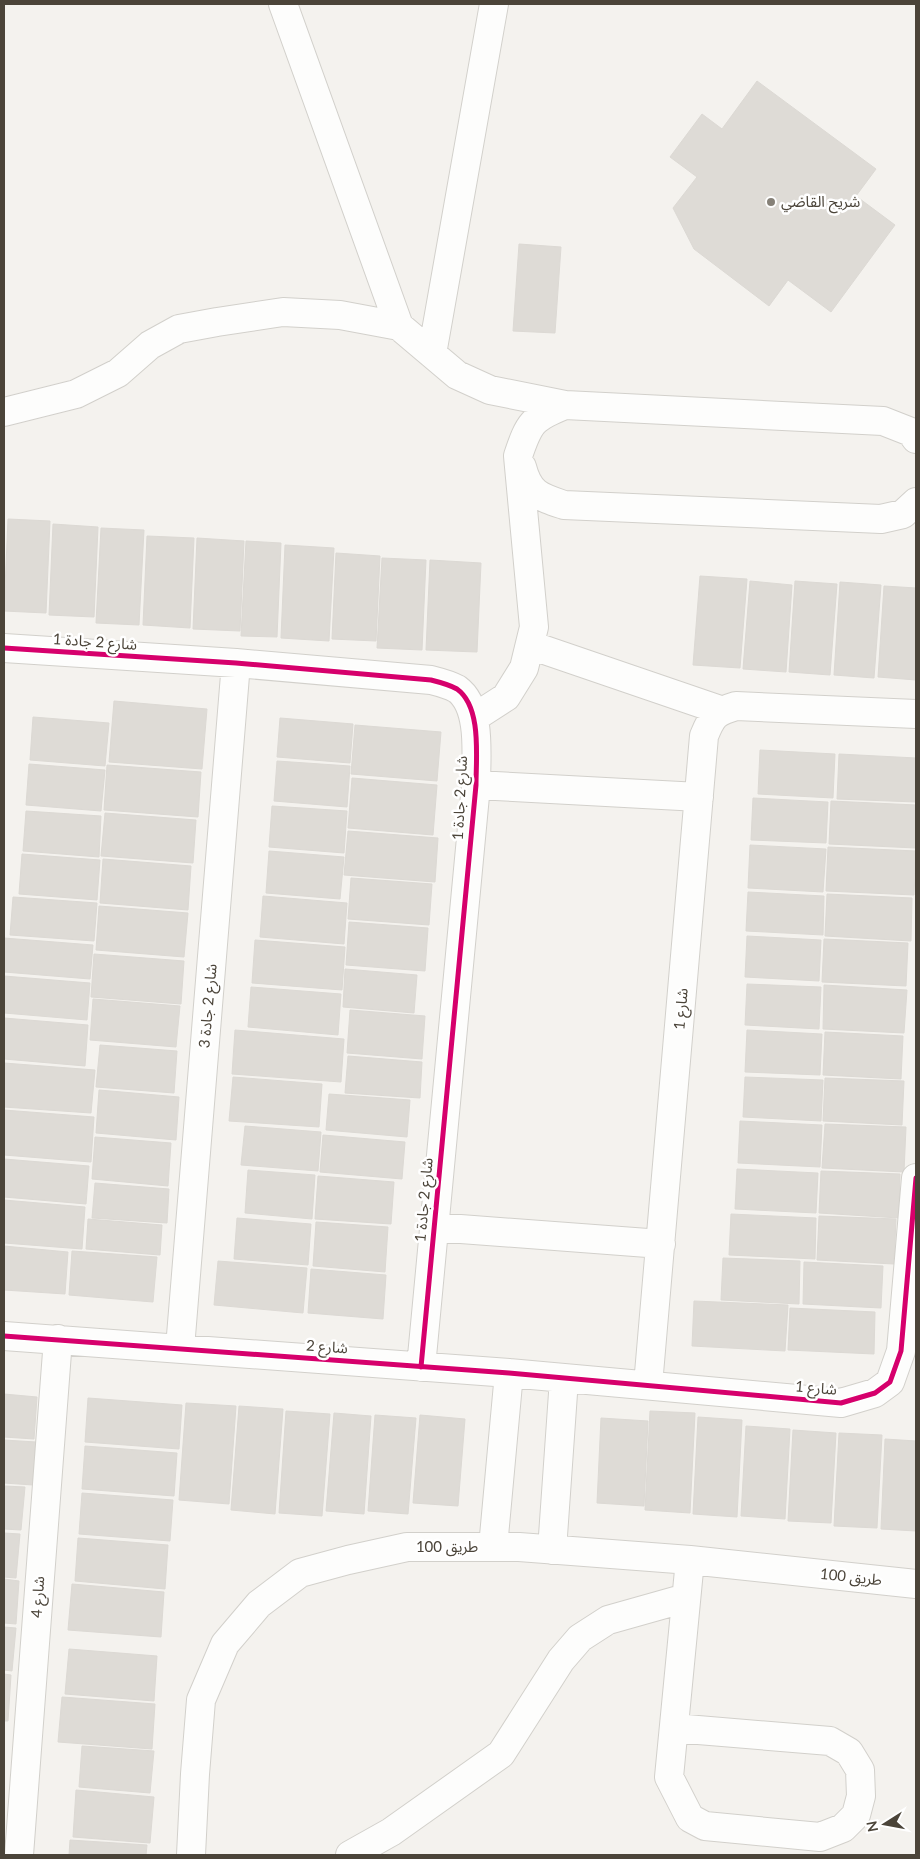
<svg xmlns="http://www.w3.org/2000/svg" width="920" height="1859" viewBox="0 0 920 1859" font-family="Lato,'Noto Sans Arabic',sans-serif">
  <rect width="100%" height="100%" fill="#f4f2ee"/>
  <path fill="#dedbd6" stroke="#dcd9d4" d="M757,81l119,88 -20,27 39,29 -64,87 -43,-32 -19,26 -75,-57 -21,-41 24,-31 -27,-20 32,-43 20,15z
    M519,244l42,3 -6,86 -42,-2z
    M8,519l42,2 -4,92 -42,-2z
    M53,524l45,3 -4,90 -45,-2z
    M101,528l43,2 -5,95 -43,-2z
    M147,536l47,2 -4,90 -47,-3z
    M197,538l47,3 -4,90 -47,-2z
    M246,541l35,2 -4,94 -36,-1z
    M285,545l49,3 -5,93 -48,-3z
    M336,553l44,3 -4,85 -44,-2z
    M382,558l44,2 -4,90 -45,-2z
    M430,560l51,3 -4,89 -51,-2z
    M700,576l47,3 -7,89 -47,-3z
    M750,581l42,4 -6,87 -43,-3z
    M795,581l42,3 -7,91 -41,-3z
    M840,582l41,3 -7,93 -40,-3z
    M884,586l32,2v92l-38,-3z
    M114,701l93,8 -5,60 -93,-7z
    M33,717l76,6 -4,43 -75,-6z
    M280,718l73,6 -3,39 -73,-6z
    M355,725l86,7 -4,49 -86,-7z
    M760,750l75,4 -2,44 -75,-4z
    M839,754l77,4v44l-79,-3z
    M277,761l73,5 -3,41 -73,-6z
    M29,764l76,6 -4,41 -75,-6z
    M107,765l94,7 -3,45 -94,-7z
    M352,778l85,7 -4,50 -85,-7z
    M753,798l75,4 -2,41 -75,-3z
    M831,801l85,4v43l-87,-4z
    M272,806l75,5 -3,42 -75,-6z
    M26,811l75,5 -2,41 -76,-6z
    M105,813l91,7 -3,43 -92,-7z
    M348,831l90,7 -3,44 -91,-7z
    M750,845l76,4 -3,43 -75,-4z
    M828,847l88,4 -2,44 -88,-4z
    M269,851l75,6 -4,42 -74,-6z
    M22,854l78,6 -3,40 -78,-6z
    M103,859l88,7 -3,44 -88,-7z
    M351,878l81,6 -3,41 -81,-6z
    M748,892l76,4 -1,39 -77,-4z
    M827,894l85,4 -1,43 -86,-5z
    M263,896l84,7 -3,41 -84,-7z
    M13,897l84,6 -3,38 -84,-6z
    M99,906l89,7 -4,44 -88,-7z
    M349,922l79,6 -3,43 -79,-6z
    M747,936l74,4 -2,41 -74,-4z
    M4,938l89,7 -3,34 -86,-7z
    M824,939l84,4 -2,43 -84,-4z
    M255,940l90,7 -3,43 -90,-7z
    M94,954l90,7 -3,43 -90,-7z
    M345,969l72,6 -3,38 -71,-6z
    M4,976l86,7 -3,37 -83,-7z
    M747,984l74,3 -2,42 -74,-4z
    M824,985l83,5 -3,43 -81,-4z
    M251,987l90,7 -3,41 -90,-8z
    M93,999l87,7 -4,41 -86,-7z
    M350,1010l75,6 -3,43 -75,-6z
    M4,1018l84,7 -3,41 -81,-7z
    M235,1030l109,9 -3,43 -109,-8z
    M747,1030l75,4 -2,41 -75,-3z
    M825,1032l78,4 -2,43 -78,-4z
    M100,1045l77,6 -3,42 -78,-6z
    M348,1056l74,6 -2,36 -75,-5z
    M4,1063l91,7 -4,43 -87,-6z
    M233,1077l89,7 -3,43 -90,-6z
    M745,1077l78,3 -2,41 -78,-4z
    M825,1078l79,3 -2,44 -79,-4z
    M99,1090l80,7 -3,43 -80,-7z
    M329,1094l81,6 -3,37 -81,-7z
    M4,1110l90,7 -3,45 -87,-7z
    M740,1121l82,4 -2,42 -82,-4z
    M825,1124l81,3 -2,45 -82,-4z
    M245,1126l76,6 -3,39 -77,-6z
    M323,1135l82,7 -3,37 -82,-7z
    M95,1137l76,6 -3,43 -76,-7z
    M4,1159l85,7 -3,38 -82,-7z
    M737,1169l81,4 -2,40 -81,-4z
    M248,1170l67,5 -3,44 -67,-6z
    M821,1171l79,3 -1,44 -80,-5z
    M318,1176l76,6 -3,42 -76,-5z
    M95,1183l74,6 -2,34 -75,-5z
    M4,1200l81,7 -3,42 -78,-6z
    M731,1214l85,4 -1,41 -86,-4z
    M819,1216l77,3 -2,45 -77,-4z
    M237,1218l74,6 -3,41 -74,-6z
    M88,1219l74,6 -2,30 -74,-6z
    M316,1222l72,5 -3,45 -72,-6z
    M4,1246l64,6 -3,42 -61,-4z
    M72,1251l85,6 -4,45 -84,-7z
    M723,1258l77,3 -1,43 -78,-4z
    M218,1261l89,7 -4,45 -89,-8z
    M804,1262l79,4 -2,42 -78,-4z
    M311,1269l75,6 -3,44 -75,-6z
    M694,1301l94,4 -3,46 -93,-5z
    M790,1308l85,4 -1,42 -86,-4z
    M4,1394l33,3 -3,42 -30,-2z
    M88,1398l94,7 -3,44 -94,-7z
    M186,1403l50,3 -7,98 -50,-4z
    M239,1406l44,3 -8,105 -44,-4z
    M286,1411l44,3 -8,102 -43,-3z
    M650,1411l45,2 -5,100 -45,-3z
    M334,1413l37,3 -7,98 -38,-3z
    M375,1415l41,3 -8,96 -40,-3z
    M420,1415l45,4 -7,87 -45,-3z
    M698,1417l44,3 -5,97 -44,-3z
    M601,1418l47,3 -4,85 -47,-3z
    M746,1426l44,3 -5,90 -44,-3z
    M793,1430l43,3 -5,90 -43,-2z
    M839,1433l43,2 -5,93 -43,-2z
    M885,1439l31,2v90l-35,-2z
    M4,1440l32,2 -3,43 -29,-2z
    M85,1446l92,7 -3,43 -92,-7z
    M4,1486l21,1 -4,43 -17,-1z
    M82,1493l91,7 -3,41 -91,-7z
    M4,1533l16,1 -4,44 -12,-1z
    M78,1538l90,7 -3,44 -90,-8z
    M4,1579l15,2 -3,43 -12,-1z
    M72,1584l92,8 -3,45 -93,-7z
    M4,1627l12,1 -4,43 -8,-1z
    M69,1649l88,7 -3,45 -89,-7z
    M4,1674l7,1 -3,46h-4z
    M62,1697l93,7 -3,45 -94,-7z
    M82,1746l72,5 -4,42 -71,-6z
    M76,1790l78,7 -4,46 -77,-6z
    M70,1840l77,5 -1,10h-77z"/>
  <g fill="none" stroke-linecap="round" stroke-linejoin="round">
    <defs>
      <path id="minor" d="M283,4l116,322
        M432,354l62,-350
        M4,412l72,-18 42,-21 32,-28 29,-16 38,-7 66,-10 57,3 59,11 58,49 33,15 75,15
        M522,467c7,27 18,30 42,38l317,14 22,-5 13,-12
        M530,645l190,65
        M4,648l232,15 195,17c8,2 19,5 26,9 25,18 19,68 19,96l-55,582
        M475,717l31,-20 18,-29 10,-41 -16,-171c11,-33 14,-38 47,-51l318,16 28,11 5,7
        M476,785l223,12
        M434,1227l227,17
        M4,1336l505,37 332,30 34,-10 15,-11 11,-31 15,-173
        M180,1348l56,-685
        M648,1385l56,-649c8,-20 11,-24 32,-30l180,8
        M493,1547l16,-174
        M552,1550l12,-171
        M674,1728l156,13 19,11 11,18 1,26 -5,19 -13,13 -23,9 -115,-11 -15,-8 -21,-41 21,-217
        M19,1855l39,-516
        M191,1855l4,-81 6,-74 24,-56 34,-40 41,-31 48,-13 59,-13h112l171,13 226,24
        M350,1855l41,-23 110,-78 60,-94 19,-22 28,-18 78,-22"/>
    </defs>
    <use href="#minor" stroke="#d2d0cb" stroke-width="30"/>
    <use href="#minor" stroke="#fdfdfc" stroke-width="28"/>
    <defs>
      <path id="cycleway" d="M4,648l232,15 195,17c8,2 19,5 26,9 25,18 19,68 19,96l-55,582
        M4,1336l505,37 332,30 34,-10 15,-11 11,-31 15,-173"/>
    </defs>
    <use href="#cycleway" stroke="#fff" stroke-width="8"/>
    <use href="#cycleway" stroke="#d6006c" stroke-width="5"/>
  </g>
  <circle fill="#868178" stroke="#fff" stroke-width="2" cx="771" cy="202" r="5"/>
  <g text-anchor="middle" stroke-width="5" stroke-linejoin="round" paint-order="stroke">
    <g font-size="15" fill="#4b4439" stroke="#fff" text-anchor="start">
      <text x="781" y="207">شريح القاضي</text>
    </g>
    <g font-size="15" fill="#4b4439" stroke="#fff">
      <text transform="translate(95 642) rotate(4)" y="5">شارع 2 جادة 1</text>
      <text transform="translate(460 798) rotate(-87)" y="5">شارع 2 جادة 1</text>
      <text transform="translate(208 1006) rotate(-85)" y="5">شارع 2 جادة 3</text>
      <text transform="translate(681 1009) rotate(-85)" y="5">شارع 1</text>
      <text transform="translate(424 1200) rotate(-85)" y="5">شارع 2 جادة 1</text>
      <text transform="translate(327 1347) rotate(4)" y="5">شارع 2</text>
      <text transform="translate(816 1388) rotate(5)" y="5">شارع 1</text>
      <text x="447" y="1552">طريق 100</text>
      <text transform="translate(851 1577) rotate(6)" y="5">طريق 100</text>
      <text transform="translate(38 1597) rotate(-86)" y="5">شارع 4</text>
    </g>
  </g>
  <rect width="920" height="1859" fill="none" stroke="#4b4439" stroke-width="10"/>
  <g transform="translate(885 1824) rotate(259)" stroke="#ffffff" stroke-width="4" paint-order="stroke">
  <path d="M0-4L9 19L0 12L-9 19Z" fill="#4b4439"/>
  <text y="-8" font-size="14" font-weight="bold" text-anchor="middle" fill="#4b4439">N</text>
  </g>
</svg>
